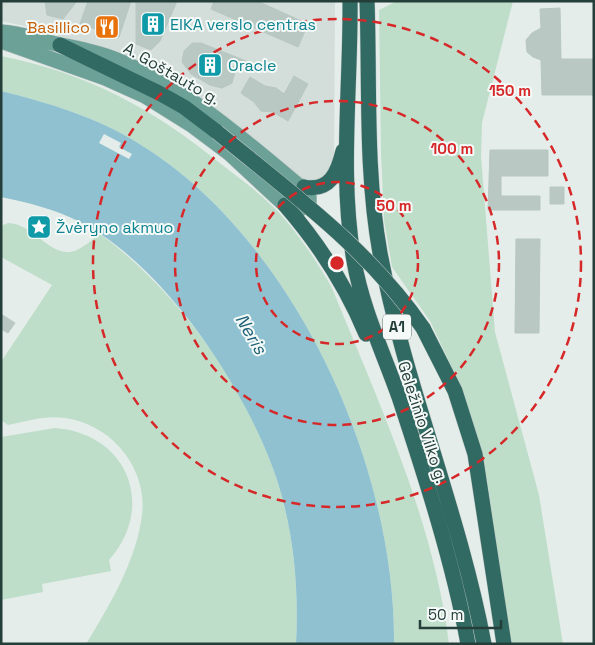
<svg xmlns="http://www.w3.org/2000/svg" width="595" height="645" viewBox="0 0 595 645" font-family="'Space Grotesk',sans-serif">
  <rect width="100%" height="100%" fill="#e5edea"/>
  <path fill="#d3ddd9" d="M1,1h334l-1,165 -4,10 -25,7 -69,-59 -54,-38 -5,1 -66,-34 -73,-24 -37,-8z"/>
  <path fill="#bedec9" d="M397,1h116l-31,122 -1,33 14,176 44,163 24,149h-52l-24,-164 -12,-51 -22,-59 -23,-49 -38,-54 -8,-47 -3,-67 -2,-143z
    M1,56c88,18 151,52 220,108 21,16 43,32 61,52 19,22 36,47 50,72 46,113 102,233 117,356h-55c2,-179 -100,-406 -256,-501 -42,-26 -89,-40 -137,-52z
    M8,223c28,1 43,38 69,27 8,-4 16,-11 23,-16 77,56 149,156 178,249 16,52 21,106 18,161h-210c24,-39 50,-83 56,-129 6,-47 -31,-91 -77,-97 -19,-3 -38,3 -57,7l-7,-5v-58l51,-77 -51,-28v-31z
    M55,428c72,5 102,78 54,132l2,11 -69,13 1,8 -42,8v-163z"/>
  <path fill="#8fc1d0" d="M1,91c48,12 95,26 137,52 156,95 258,322 256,501h-98c3,-55 -2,-109 -18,-161 -28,-89 -113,-218 -198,-261 -25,-13 -51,-19 -79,-25z"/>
  <path fill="#e5edea" d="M104,134l17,9 -2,4 13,7 -3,5 -30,-16z"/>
  <path fill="#bac8c3" stroke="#b7c7c1" d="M45,1h32l-14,18 -16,-4z
    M88,1h43l-12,36 -39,-13z
    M136,1h41l-17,40 -9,9 -15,-6z
    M214,1h43l51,23 -10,23 -87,-38z
    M560,8l1,51h33v36h-52l-1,-35 -8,-3 -6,-5 -1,-12 6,-7 9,-5 -1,-19z
    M192,43h9l45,18 -18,3 8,4 -4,15 -10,5 -12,-3 -19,-11 -9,-12 2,-11z
    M294,76l14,8 -20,37 -15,-9 -12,-1 -7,-9 -13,-9 9,-16 15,9 11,2 8,6z
    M490,150h58v26h-47v20h39v14h-52z
    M550,187h14v17h-14z
    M516,239h24l-1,94h-24z
    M1,314l14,9 -7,10 -7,-4z"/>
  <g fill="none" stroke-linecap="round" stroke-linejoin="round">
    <defs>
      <path id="major" d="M1,32c22,1 39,9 60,13 16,3 32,6 48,12 68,24 134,82 189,128l6,2 5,10v6l-9,6 -15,-4 -56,-52 -36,-27 -48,-30 -40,-18 -104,-37"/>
      <path id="highway" d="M350,1c1,86 -11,175 4,260 8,47 29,91 45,136 26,79 54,165 69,247
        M367,1c3,84 -2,169 13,252 25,133 79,258 104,391
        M60,45l99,48 25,14 33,25
        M304,187c26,5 34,-15 39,-36
        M285,205c34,39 61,81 81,129
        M423,328l32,63 20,63 29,190"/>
    </defs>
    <use href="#major" stroke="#c2c9c8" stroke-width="16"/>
    <use href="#highway" stroke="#c2c9c8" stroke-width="16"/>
    <use href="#major" stroke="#6ba197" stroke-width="15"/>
    <use href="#highway" stroke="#316a62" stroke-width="15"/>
    <defs>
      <path id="highway-bridge" d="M217,132c75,62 150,115 206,196"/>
    </defs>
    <use href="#highway-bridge" stroke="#c2c9c8" stroke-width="16" stroke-linecap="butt"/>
    <use href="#highway-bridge" stroke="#316a62" stroke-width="15"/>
  </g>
  <g fill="none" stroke="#d62828" stroke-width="2.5" stroke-dasharray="9 6">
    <circle cx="337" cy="263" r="81"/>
    <circle cx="337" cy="263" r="162"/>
    <circle cx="337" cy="263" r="244"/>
  </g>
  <defs>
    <symbol id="building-square" viewBox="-11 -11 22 22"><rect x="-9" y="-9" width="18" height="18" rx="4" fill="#0f9aa8" stroke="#f5faf8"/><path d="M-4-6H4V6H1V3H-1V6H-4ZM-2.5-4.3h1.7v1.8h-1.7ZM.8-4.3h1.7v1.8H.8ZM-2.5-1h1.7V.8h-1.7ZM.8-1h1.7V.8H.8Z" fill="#fff"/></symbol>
    <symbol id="restaurant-square" viewBox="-11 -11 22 22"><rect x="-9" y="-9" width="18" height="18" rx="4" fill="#e8710a" stroke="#f5faf8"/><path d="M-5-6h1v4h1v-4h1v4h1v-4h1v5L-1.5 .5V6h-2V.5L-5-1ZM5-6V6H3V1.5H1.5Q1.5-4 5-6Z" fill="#fff"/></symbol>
    <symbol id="sight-square" viewBox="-11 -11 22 22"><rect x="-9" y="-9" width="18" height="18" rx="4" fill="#0f9aa8" stroke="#f5faf8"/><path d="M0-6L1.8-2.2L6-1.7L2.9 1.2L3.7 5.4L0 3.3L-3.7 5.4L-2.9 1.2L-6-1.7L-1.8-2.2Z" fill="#fff"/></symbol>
  </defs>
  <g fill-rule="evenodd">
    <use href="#building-square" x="139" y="10" width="28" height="28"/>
    <use href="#restaurant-square" x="93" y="13" width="28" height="28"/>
    <use href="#building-square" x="196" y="51" width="28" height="28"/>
    <use href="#sight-square" x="25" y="213" width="28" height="28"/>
  </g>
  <g text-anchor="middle" stroke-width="4" stroke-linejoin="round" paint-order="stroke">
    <rect fill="#f5faf8" stroke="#637773" stroke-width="1" x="383" y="314.5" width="28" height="25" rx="4"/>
    <g font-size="15" font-weight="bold" fill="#243f3a">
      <text x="397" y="332">A1</text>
    </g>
    <g font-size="16" fill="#0d838f" stroke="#f5faf8" text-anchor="start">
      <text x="170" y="30">EIKA verslo centras</text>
      <text x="228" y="71">Oracle</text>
      <text x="56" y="233">Žvėryno akmuo</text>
    </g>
    <g font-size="16" fill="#c56008" stroke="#f5faf8" text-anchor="end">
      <text x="90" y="33">Basillico</text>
    </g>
    <g font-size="16" fill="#243f3a" stroke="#f5faf8">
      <text transform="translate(172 73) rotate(30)" y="6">A. Goštauto g.</text>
      <text transform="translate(423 422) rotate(72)" y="6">Geležinio Vilko g.</text>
    </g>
    <g font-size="18" font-style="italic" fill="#206479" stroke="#f5faf8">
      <text transform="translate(251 334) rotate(59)" y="6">Neris</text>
    </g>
  </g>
  <circle cx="337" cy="263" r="8" fill="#d62828" stroke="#f5faf8" stroke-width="2.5"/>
  <g font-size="15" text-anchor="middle" font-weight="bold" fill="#d62828" stroke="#f5faf8" stroke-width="4" stroke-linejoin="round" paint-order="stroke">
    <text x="510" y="96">150 m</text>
    <text x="452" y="154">100 m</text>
    <text x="394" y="211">50 m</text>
  </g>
  <rect width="595" height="645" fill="none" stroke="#243f3a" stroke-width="5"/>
  <path d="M420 620v8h81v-8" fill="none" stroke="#243f3a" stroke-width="2.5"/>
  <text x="428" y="620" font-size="15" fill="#243f3a" stroke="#f5faf8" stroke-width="4" paint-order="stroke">50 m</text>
</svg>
